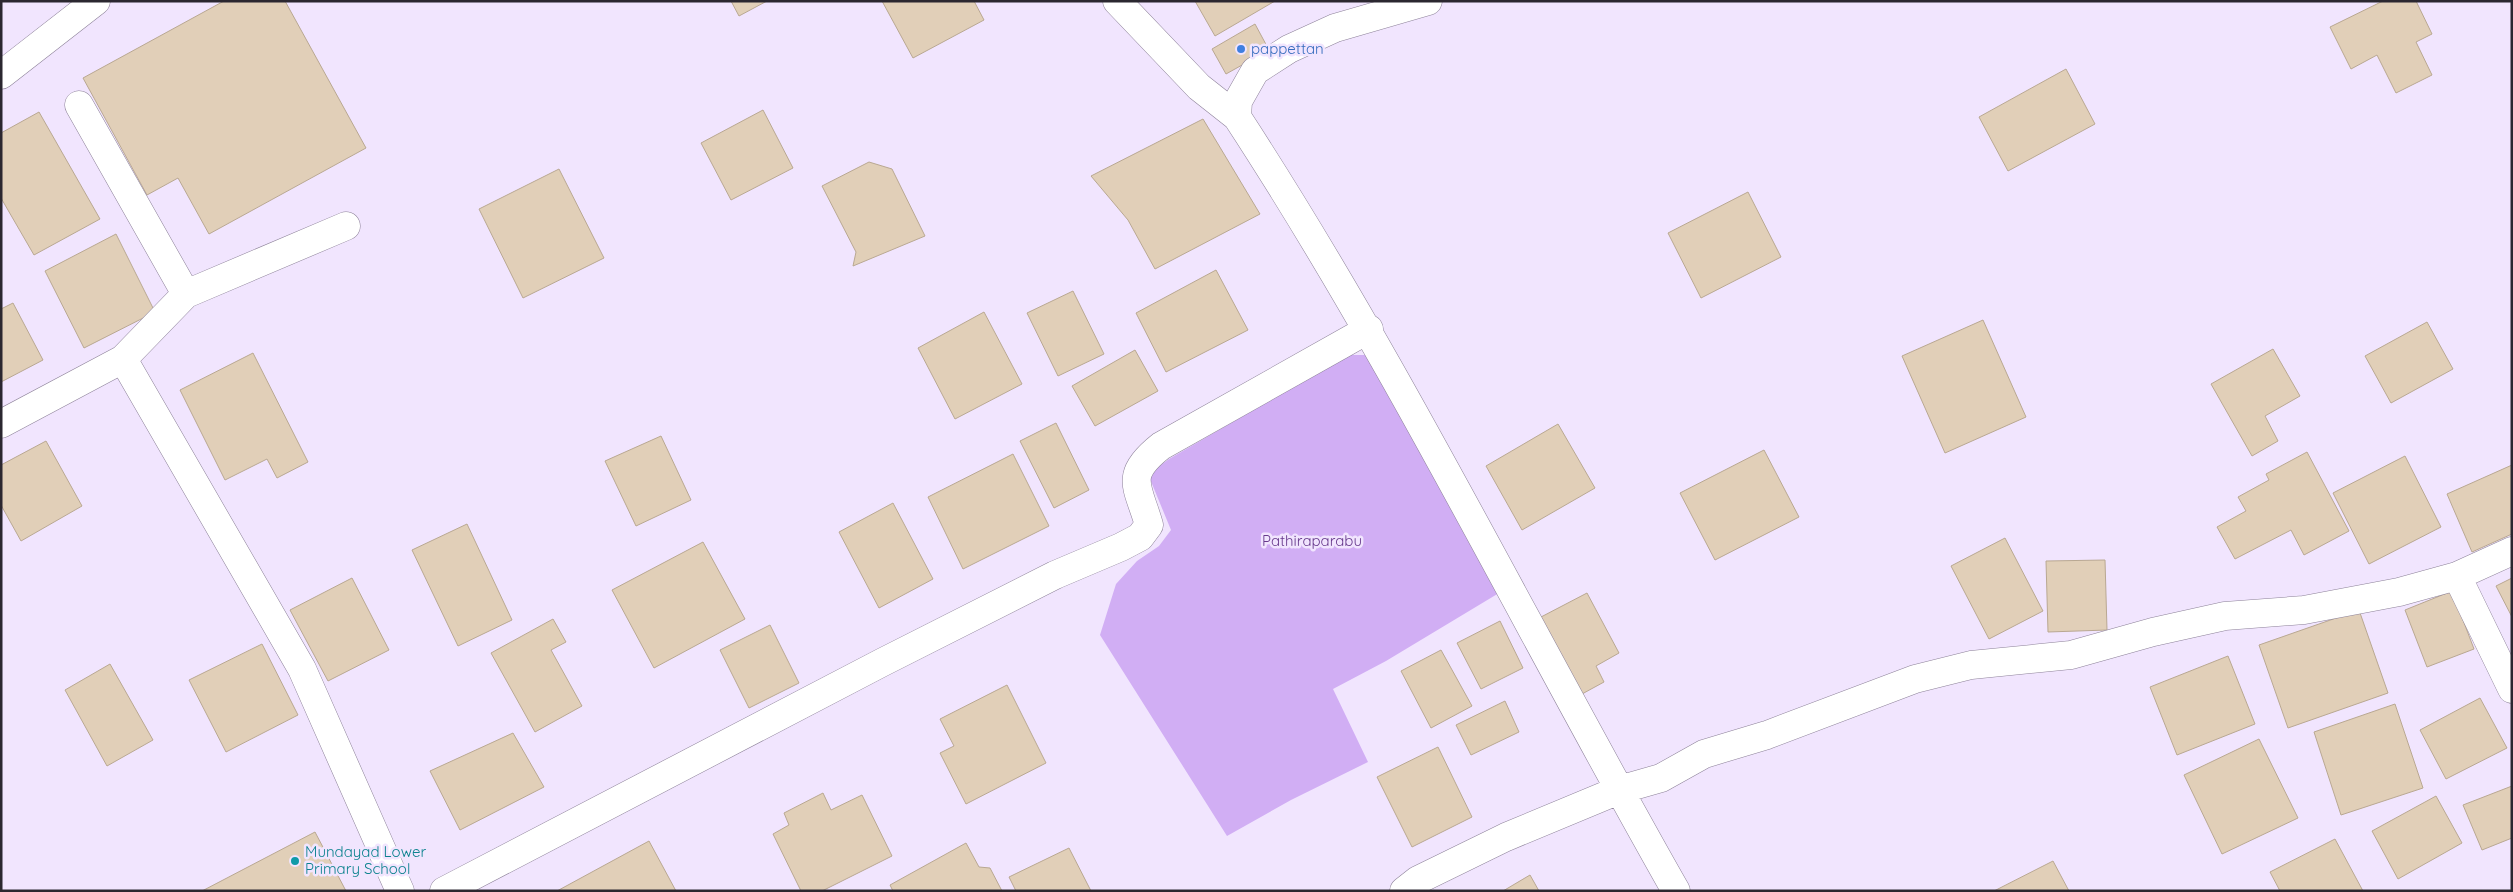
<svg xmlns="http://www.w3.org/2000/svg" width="2513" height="892" viewBox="0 0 2513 892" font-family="Quicksand,sans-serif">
  <rect width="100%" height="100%" fill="#f1e5fe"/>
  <path fill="#d1aef4" d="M1348,355h19l132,238 -113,68 -53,28 35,73 -77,38 -64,36 -127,-201 16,-51 21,-23 22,-15 12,-16 -21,-51 7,-11 12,-9z"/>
  <path fill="#e1cfb8" stroke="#b9a892" d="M224,1h61l81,147 -157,86 -31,-56 -31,17 -64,-117z
    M731,1h36l-28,15z
    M882,1h92l10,19 -71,38z
    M1195,1h80l-60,35z
    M2383,1h33l16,33 -16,8 16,33 -36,18 -19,-38 -26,14 -21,-42z
    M1255,24l14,26 -43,24 -14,-25z
    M2066,69l29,55 -87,47 -29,-54z
    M763,110l30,58 -62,32 -30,-57z
    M39,112l61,107 -66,36 -33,-57v-65z
    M1203,119l57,95 -105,55 -27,-49 -37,-44z
    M869,162l23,7 33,67 -72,30 3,-14 -34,-66z
    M559,169l45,89 -81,40 -44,-89z
    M1748,192l33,65 -80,41 -33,-65z
    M116,234l39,78 -71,36 -39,-77z
    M1216,270l32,60 -82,42 -30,-59z
    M1073,291l31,63 -46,22 -31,-63z
    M13,303l30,57 -42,22v-73z
    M984,312l38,72 -67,35 -37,-71z
    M1983,320l43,97 -81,36 -43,-97z
    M2427,322l26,47 -62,34 -26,-47z
    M2273,349l27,47 -35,20 13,25 -26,15 -41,-72z
    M1135,350l23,41 -63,35 -23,-40z
    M253,353l55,109 -31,16 -10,-19 -42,21 -45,-90z
    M1056,423l33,67 -35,18 -34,-67z
    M1558,424l37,64 -73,42 -36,-64z
    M661,436l30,64 -55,26 -31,-65z
    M46,441l36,65 -61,35 -20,-36v-40z
    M1764,450l35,67 -84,43 -35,-67z
    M2307,452l42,79 -45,24 -13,-25 -56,29 -18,-32 29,-16 -8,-14 31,-17 -3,-6z
    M1013,454l36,72 -86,43 -35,-72z
    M2405,456l36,71 -72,37 -36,-71z
    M2512,465v69l-40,18 -25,-58z
    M893,503l40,76 -54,29 -40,-76z
    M467,524l45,96 -54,26 -46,-96z
    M2005,538l38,73 -54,28 -38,-73z
    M703,542l42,77 -91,49 -42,-78z
    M2105,560l2,70 -59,2 -2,-71z
    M352,578l37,72 -61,31 -38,-71z
    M2512,578v39l-16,-31z
    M2452,591l22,58 -47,18 -22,-57z
    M1587,593l32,60 -23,13 8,16 -22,12 -41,-77z
    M2359,610l29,83 -100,35 -29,-83z
    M553,619l13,23 -15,8 31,56 -47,26 -44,-79z
    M1500,621l23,47 -42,21 -24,-46z
    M770,625l29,58 -50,25 -29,-58z
    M262,644l36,71 -72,37 -37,-72z
    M1441,650l31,56 -41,22 -30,-57z
    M2228,656l27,68 -78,31 -27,-68z
    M110,664l43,76 -46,26 -42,-76z
    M1007,685l39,78 -80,41 -26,-51 14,-7 -14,-27z
    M2480,698l27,50 -61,31 -26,-49z
    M1505,701l14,31 -48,23 -15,-30z
    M2395,704l28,84 -82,27 -27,-83z
    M513,733l31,54 -84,43 -30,-59z
    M2259,739l39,79 -76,36 -38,-79z
    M1438,747l34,70 -60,30 -35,-70z
    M2512,786v52l-30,12 -19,-45z
    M823,793l8,17 31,-15 30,61 -70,35h-21l-28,-57 16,-9 -5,-12z
    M2436,796l26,47 -64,36 -26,-48z
    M315,832l31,59h-144z
    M2335,839l28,52h-83l-10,-19z
    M649,841l27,50h-119z
    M966,843l13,24 11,1 12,23h-109l-3,-6z
    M1069,848l22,43h-75l-7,-14z
    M2053,861l16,30h-75z
    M1530,875l9,16h-36z"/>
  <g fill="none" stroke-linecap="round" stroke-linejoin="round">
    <defs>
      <path id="street" d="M1117,1l82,86 38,30
        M1428,1l-93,27 -46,21 -34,22 -17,30 -1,16c162,248 292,516 439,774
        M1,75l95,-74
        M79,105l107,189 -63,65 179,310 98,222
        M186,294l160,-68
        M1,424l122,-65
        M2457,576l55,113
        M444,891l439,-229 172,-87 66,-28 19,-10 9,-12c-11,-39 -26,-49 12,-79l208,-117
        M1404,891l14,-11 88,-43 113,-47 42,-12 43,-24 63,-19 148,-56 56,-14 100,-10 82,-23 72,-16 79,-6 95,-18 58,-16 55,-25"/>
    </defs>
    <use href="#street" stroke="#8d8299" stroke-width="29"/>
    <use href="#street" stroke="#fff" stroke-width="28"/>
  </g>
  <circle fill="#3f7fe0" stroke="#f1e5fe" stroke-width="2" cx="1241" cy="49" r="5"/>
  <circle fill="#0f9aa8" stroke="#f1e5fe" stroke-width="2" cx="295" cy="861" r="5"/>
  <g text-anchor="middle" stroke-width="5" stroke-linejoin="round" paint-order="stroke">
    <g font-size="15" fill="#366cbe" stroke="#f1e5fe" text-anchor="start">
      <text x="1251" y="54">pappettan</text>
    </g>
    <g font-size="15" fill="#67398c" stroke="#f1e5fe">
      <text x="1312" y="546">Pathiraparabu</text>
    </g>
    <g font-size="15" fill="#0d838f" stroke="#f1e5fe" text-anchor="start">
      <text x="305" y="857">Mundayad Lower<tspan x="305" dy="17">Primary School</tspan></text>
    </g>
  </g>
  <rect width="2513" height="892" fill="none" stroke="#2b2730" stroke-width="5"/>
</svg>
